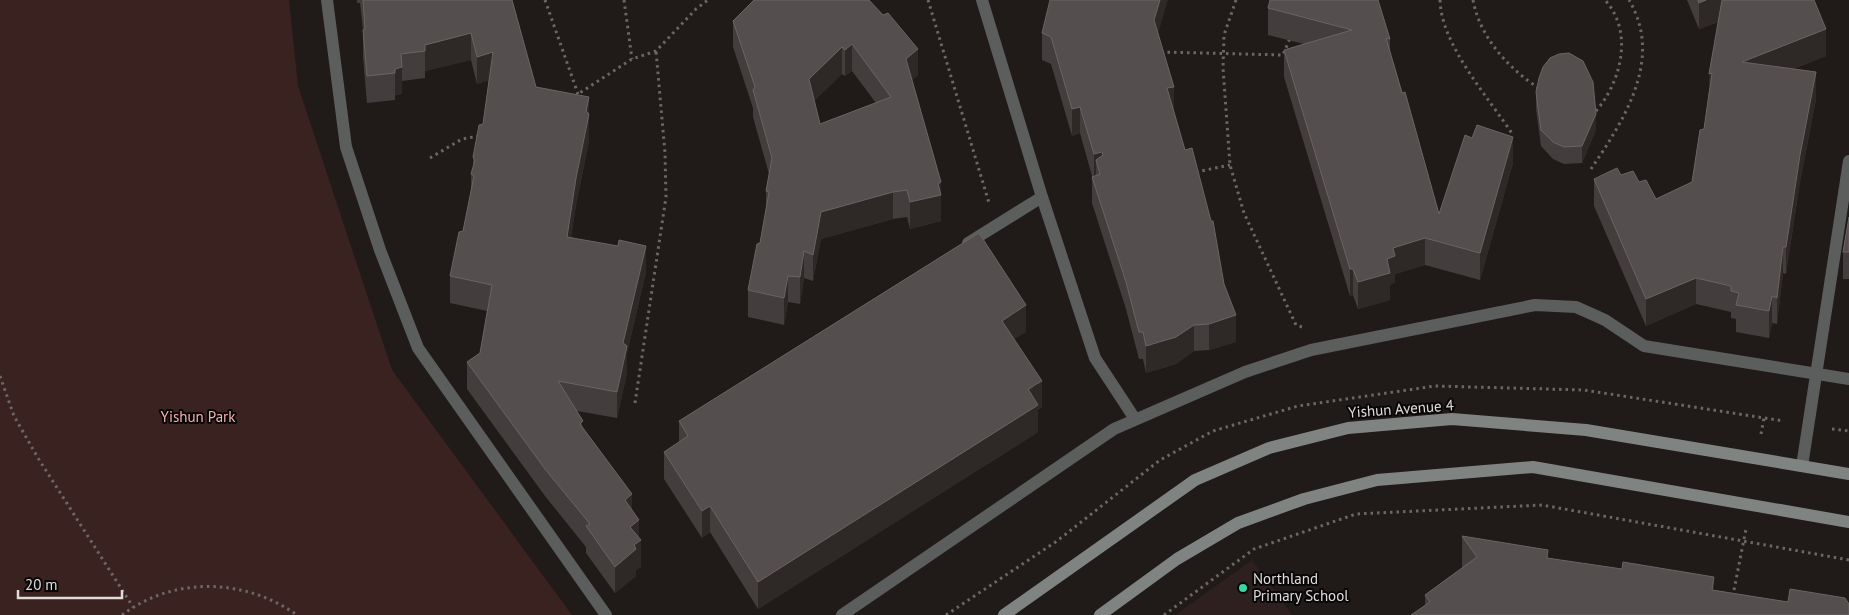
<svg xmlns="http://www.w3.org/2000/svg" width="1849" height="615" viewBox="0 0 1849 615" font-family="'PT Sans',sans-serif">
  <rect width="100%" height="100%" fill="#201a19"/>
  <path fill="#2d201f" d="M1252,560l40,55h-117z"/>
  <path fill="#3a2221" d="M0,0h289l9,86 94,284 180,245h-572z"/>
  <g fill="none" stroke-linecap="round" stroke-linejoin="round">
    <path stroke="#6c6766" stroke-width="3" stroke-dasharray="2.5 4" stroke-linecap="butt" d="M545,0l33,94
      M624,0l8,59
      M928,0l61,203
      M1236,0l-12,35 -1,33 7,97 14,48 52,112 6,2
      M1440,0c1,45 49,98 73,135
      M1473,0c7,38 36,69 67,89
      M1161,52l122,3 7,-17
      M575,96l57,-37 24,-8 40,-42 12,-9
      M1596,111c25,-29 38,-79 9,-111
      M430,158l32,-19 17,-3
      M1591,169c33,-49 73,-110 38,-169
      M1196,172l34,-7
      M0,376l14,40 24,42 95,149
      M635,403l31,-206 -1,-44 -9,-102
      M1832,429l17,2
      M1761,434l3,-16
      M1734,590l12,-61
      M122,615c52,-39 123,-37 175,0
      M946,615l111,-74 103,-81 53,-29 85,-25 137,-20 149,4 200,31
      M1164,615l90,-66 102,-35 186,-9 307,55"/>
    <path stroke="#5b5e5d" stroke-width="12" d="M327,0l19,147 34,103 38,98 188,267
      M982,0l60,197 53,161 40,61
      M968,243l74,-46
      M1802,466l47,-305
      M842,615l272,-186 131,-57 66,-22 224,-45 41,2 29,13 39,26 205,33"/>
    <path stroke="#7f8482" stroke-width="12" d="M1004,615l191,-135 74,-32 79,-20 104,-9 134,11 263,44
      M1100,615l77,-56 61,-36 66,-24 73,-19 156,-13 316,55"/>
  </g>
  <path fill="#443d3d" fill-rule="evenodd" d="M357,0h155l24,87 53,10v44l-13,64 -5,32 75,35 -19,81v20l-10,45 -40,-7 6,17 49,82 7,28 2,29 -5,3v6l-21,17 -29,-40v-6l-41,-51 -78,-107v-27l13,-9 7,-42 -37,-8v-27l13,-45 8,-38v-19l2,-7v-10l10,-33 6,-44 -12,4 -6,-24 -46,11v7l-23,3v13l-7,1v5l-28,3 -4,-46v-27l-3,-27h-3z
    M869,0l49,75 -6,5 29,113v28l-31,8 -3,-12 -14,2 -72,20 -8,42 -9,-3 -4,26 -12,-2 -4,23 -36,-8v-27l12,-47 6,-32v-20l3,-17 -16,-57v-9l-20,-61v-26zM852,71l24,32 -56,21 -6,-23 28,-27 3,2z
    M1687,0h127l12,56 -33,13 23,30 -16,83 -14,92 -3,-1 -6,51 -5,-1 -3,15 -33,-6v-13l-5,-1v-6l-35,-8 -50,22 -52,-120v-27l27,-4 18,7 17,17 36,-17 12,-53 14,-107 -19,7z
    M1268,8l122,31v12l49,163 74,-51 -33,117 -55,-15 -30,9v8l-5,3v15l-32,9 -5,-14 -3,1 -66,-219v-27l20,-6 -36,-9z
    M1042,33h116l16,78 50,173 12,58 -27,8 -15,1 -18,13 -30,9 -3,-14h-4l-13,-50 -34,-106v-27l-12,-43 -8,3 -21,-72 -9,-4z
    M1536,92l60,38 -14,33 -18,1 -11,-5 -12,-13 -5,-37z
    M1849,217v62h-6v-27z
    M1026,332l-12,7 28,68 -4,3v22l-280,177 -48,-77 -8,6 -38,-59v-27l15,-10v-21z
    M1462,536l86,22 166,32 74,12 -363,3v-10l37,-27z"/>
  <path fill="#2e2827" d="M1160,0h8l-14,47v-27z
    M1706,0h17v20l-24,9v-26z
    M1826,29v27l-84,32v-26z
    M471,33v27l-46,11v-26z
    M852,44v27l-7,5v-26z
    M842,47v27l-33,32v-27z
    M918,49v26l-12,11v-27z
    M493,52v27l-16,5v-27z
    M402,67v27l-7,1v-26z
    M1816,72v27l-16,83 -14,92v-27l14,-92z
    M1712,73l-3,28v-27z
    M1174,87v27l-7,-26z
    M589,97v44l-13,64 -9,58v-26z
    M1080,107v26l-8,3v-27z
    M1596,114v16l-14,33v-17z
    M1513,137v26l-33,117v-27z
    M1102,152v27l-6,-19v21h-2v-27z
    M941,182v39l-31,8v-27z
    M893,192v27l-72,20 -8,42v-26l8,-43z
    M1425,238v27l-30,9v8l-5,3v15l-32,9v-27l29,-23 6,-11z
    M646,246v26l-19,81v20l-10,45v-26l6,-49z
    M1783,247v26l-6,51v-26z
    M804,251v27l-4,26v-27z
    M1350,269h3v26l-3,1z
    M788,276v26l-4,23v-27z
    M1696,278v26l-50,22v-27z
    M1772,296v27l-3,15v-27z
    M1026,305v27l-24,15v-26z
    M1236,315v27l-27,8v-26z
    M1194,325v26l-18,13 -30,9v-27z
    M1042,381v26l-4,3v22l-280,177v-27z
    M632,494v27l-7,-21z
    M710,506v26l-8,6v-27z
    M639,520v21l2,-1v27l-5,3v6l-21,17v-26l15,-40z
    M1714,577v33l-2,-20z"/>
  <path fill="#554e4e" stroke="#6b6464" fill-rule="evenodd" d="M363,0h149l24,87 53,10 -3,14 3,3 -13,64 -9,59 51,9 1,-6 27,6 -23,97 4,3 -10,46 -59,-11 25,40 -3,3 52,70 -7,6 14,20 -9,7 11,13 -7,5 2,4 -21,18 -29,-41 4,-2 -45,-55 -78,-107 13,-9 12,-68 -42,-9 9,-44 4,-1 11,-55 -3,-2 4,-14 -2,-3 6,-32 4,-1 10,-72 -16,5 -6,-24 -46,12v6l-24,3 1,13 -7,2v4l-28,3 -4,-46 2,-1z
    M754,0h115l14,15 5,-2 30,36 -12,10 35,123 -3,2 3,11 -31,7 -3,-12 -14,2 -72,20 -8,43 -9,-4 -4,26 -12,-1 -4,22 -36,-8 9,-46 3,-1 9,-51 -3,-1 6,-33 -19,-68 2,-3 -22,-66zM852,44l39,53 -71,27 -11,-45 33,-32 3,3z
    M1050,0h110l-6,20 20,67 -7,1 18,62 7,-2 19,73h2l11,63 12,31 -27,9 -15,1 -18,12 -30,9 -3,-14h-4l-13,-50 -34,-105 8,-3 -4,-14 7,-5 -1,-3 -8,2 -14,-47 -8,2 -21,-72 -9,-4z
    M1270,0h108l12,39 -4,-1 16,55 3,-1 34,122 26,-79 7,3 5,-13 36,12 -33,116 -55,-15 -32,10 2,8 -8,3 3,14 -32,9 -5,-13h-3l-66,-219 68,-20 -84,-22z
    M1698,0h8l-7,3z
    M1722,0h92l12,29 -84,33 74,10 -16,83 -14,92h-3l-6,51 -5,-2 -3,15 -33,-6 3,-12 -8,-2v-5l-35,-8 -50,21 -52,-120 23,-11 4,7 12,-4 6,11 7,-2 10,19 36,-17 8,-52 4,-1 8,-56 -3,1z
    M1569,53l14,8 10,21 3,32 -14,32 -18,1 -11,-5 -12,-12 -5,-38 3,-14 4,-11 7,-9 9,-4z
    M1849,217v35h-6z
    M979,233l47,72 -24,16 40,60 -14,8 10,16 -280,177 -48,-76 -8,5 -38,-59 24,-16 -9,-15z
    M1462,536l86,14 -1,8 75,11 1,-7 91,15 -2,13 76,12 2,-13 55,9 4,6v11h-438l19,-13 -5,-7 52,-38z"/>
  <circle fill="#3bd4a4" stroke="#080606" stroke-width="2" cx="1243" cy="588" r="5"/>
  <g text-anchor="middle" stroke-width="4" stroke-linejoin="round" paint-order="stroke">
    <g font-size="15" fill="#e1dcdc" stroke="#080606">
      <text transform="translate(1401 409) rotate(-4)" y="5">Yishun Avenue 4</text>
    </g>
    <g font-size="15" fill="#fab0ac" stroke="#080606">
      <text x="198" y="422">Yishun Park</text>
    </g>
    <g font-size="15" fill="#e1dcdc" stroke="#080606" text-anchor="start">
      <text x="1253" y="584">Northland<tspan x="1253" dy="17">Primary School</tspan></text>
    </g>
  </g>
  <path d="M18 590v8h104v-8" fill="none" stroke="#e1dcdc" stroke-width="2.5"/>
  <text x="25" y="590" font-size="15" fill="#e1dcdc" stroke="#080606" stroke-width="4" paint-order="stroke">20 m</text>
</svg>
